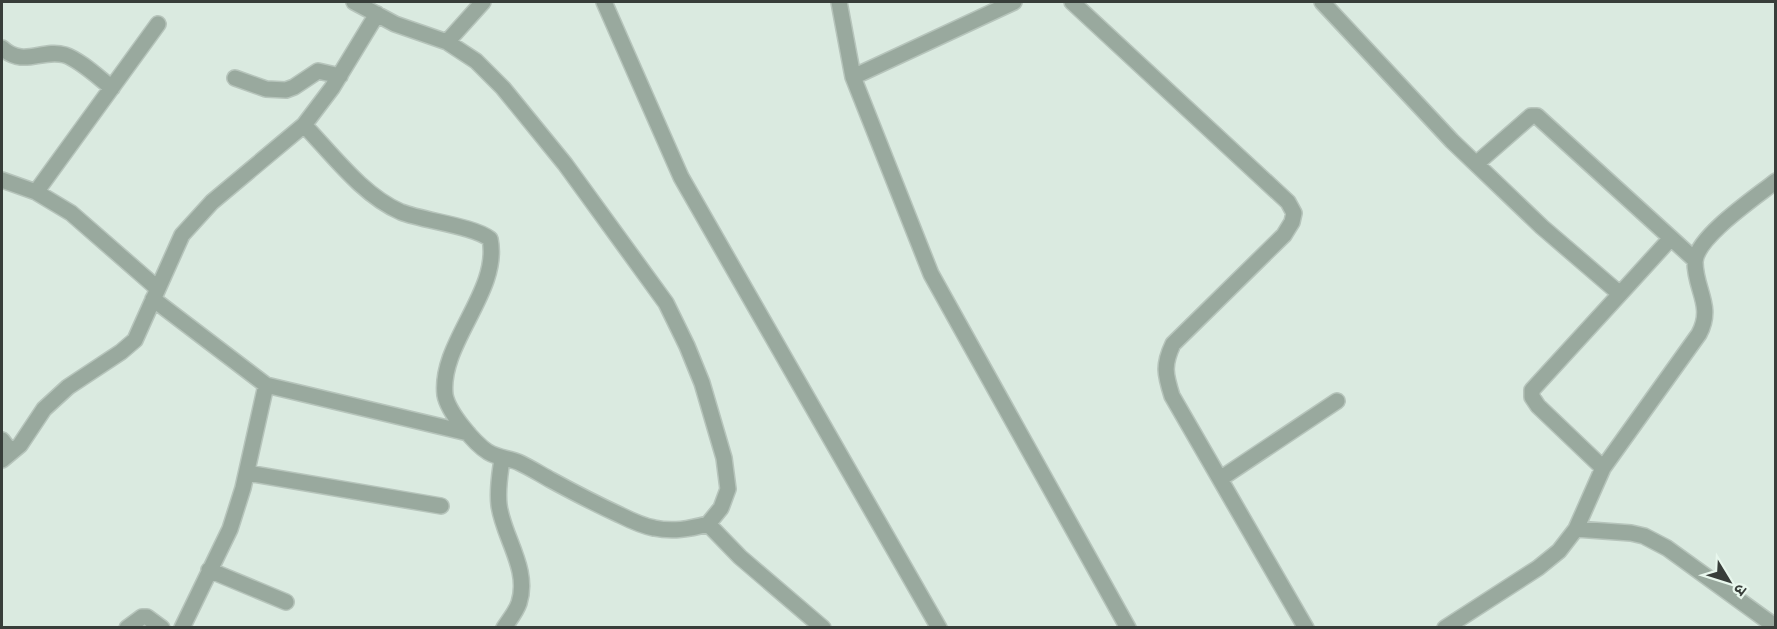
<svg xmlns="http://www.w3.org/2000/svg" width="1777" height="629" viewBox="0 0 1777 629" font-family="'Archivo Narrow','Noto Sans Devanagari',sans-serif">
  <rect width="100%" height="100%" fill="#daeae0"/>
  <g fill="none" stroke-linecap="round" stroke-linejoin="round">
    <defs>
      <path id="minor" d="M354,2l41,22 52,18 29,19 27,27 62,76 101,139 21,43 15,37 22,75 4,31 -7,19 -13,16
        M604,2l77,175 258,451
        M839,2l14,75 78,197 197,354
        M1072,2l216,200 6,11 -2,9 -8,13 -111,109c-10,21 -8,30 -1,52l134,232
        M1322,2l130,139 90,86 78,67 51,-56 24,22
        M447,42l36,-40
        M2,48c22,20 40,0 63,7 15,5 34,23 47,33
        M853,77l161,-75
        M235,78l31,11 20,1 8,-3 24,-16 22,5
        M304,125c28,29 59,71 97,87 23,9 73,14 89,27 11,52 -51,104 -45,156 3,17 29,48 43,57 10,6 20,6 30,10 11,5 22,12 33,18 22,12 45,24 69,35 10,5 22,11 34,13 19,4 35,1 54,-4l32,33 83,71
        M1476,164l55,-48h6l134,122
        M2,180l34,12 35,21 86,75
        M36,192l122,-168
        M153,299l113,86 202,48
        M2,440l9,12
        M502,459c-2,15 -5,30 -3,46 4,32 31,64 20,98 -3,9 -10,17 -15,25
        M2,460l18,-15 24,-36 24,-22 53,-35 14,-12 47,-105 30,-33 92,-77 28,-37 45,-74
        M1603,468l-65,-62 -6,-9v-7l88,-96
        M247,473l194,33
        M1220,479l117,-78
        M1576,529l55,4 13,3 23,12 109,79
        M209,570l77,32
        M127,628l15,-11h5l15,11
        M182,628l48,-99 13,-41 23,-103
        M1445,628l93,-60 21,-17 17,-22 27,-61 96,-134c15,-28 -4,-44 -4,-72 1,-25 61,-65 81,-81"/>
    </defs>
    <use href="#minor" stroke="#b6c4bb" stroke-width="18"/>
    <use href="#minor" stroke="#99a99e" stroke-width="15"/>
  </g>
  <rect width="1777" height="629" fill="none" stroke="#383e3a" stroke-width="6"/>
  <g transform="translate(1729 581) rotate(128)" stroke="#e8f7ed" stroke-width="4.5" paint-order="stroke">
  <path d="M0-4.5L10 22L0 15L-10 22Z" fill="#383e3a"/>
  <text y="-9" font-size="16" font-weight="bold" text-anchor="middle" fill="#383e3a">उ</text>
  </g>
</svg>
